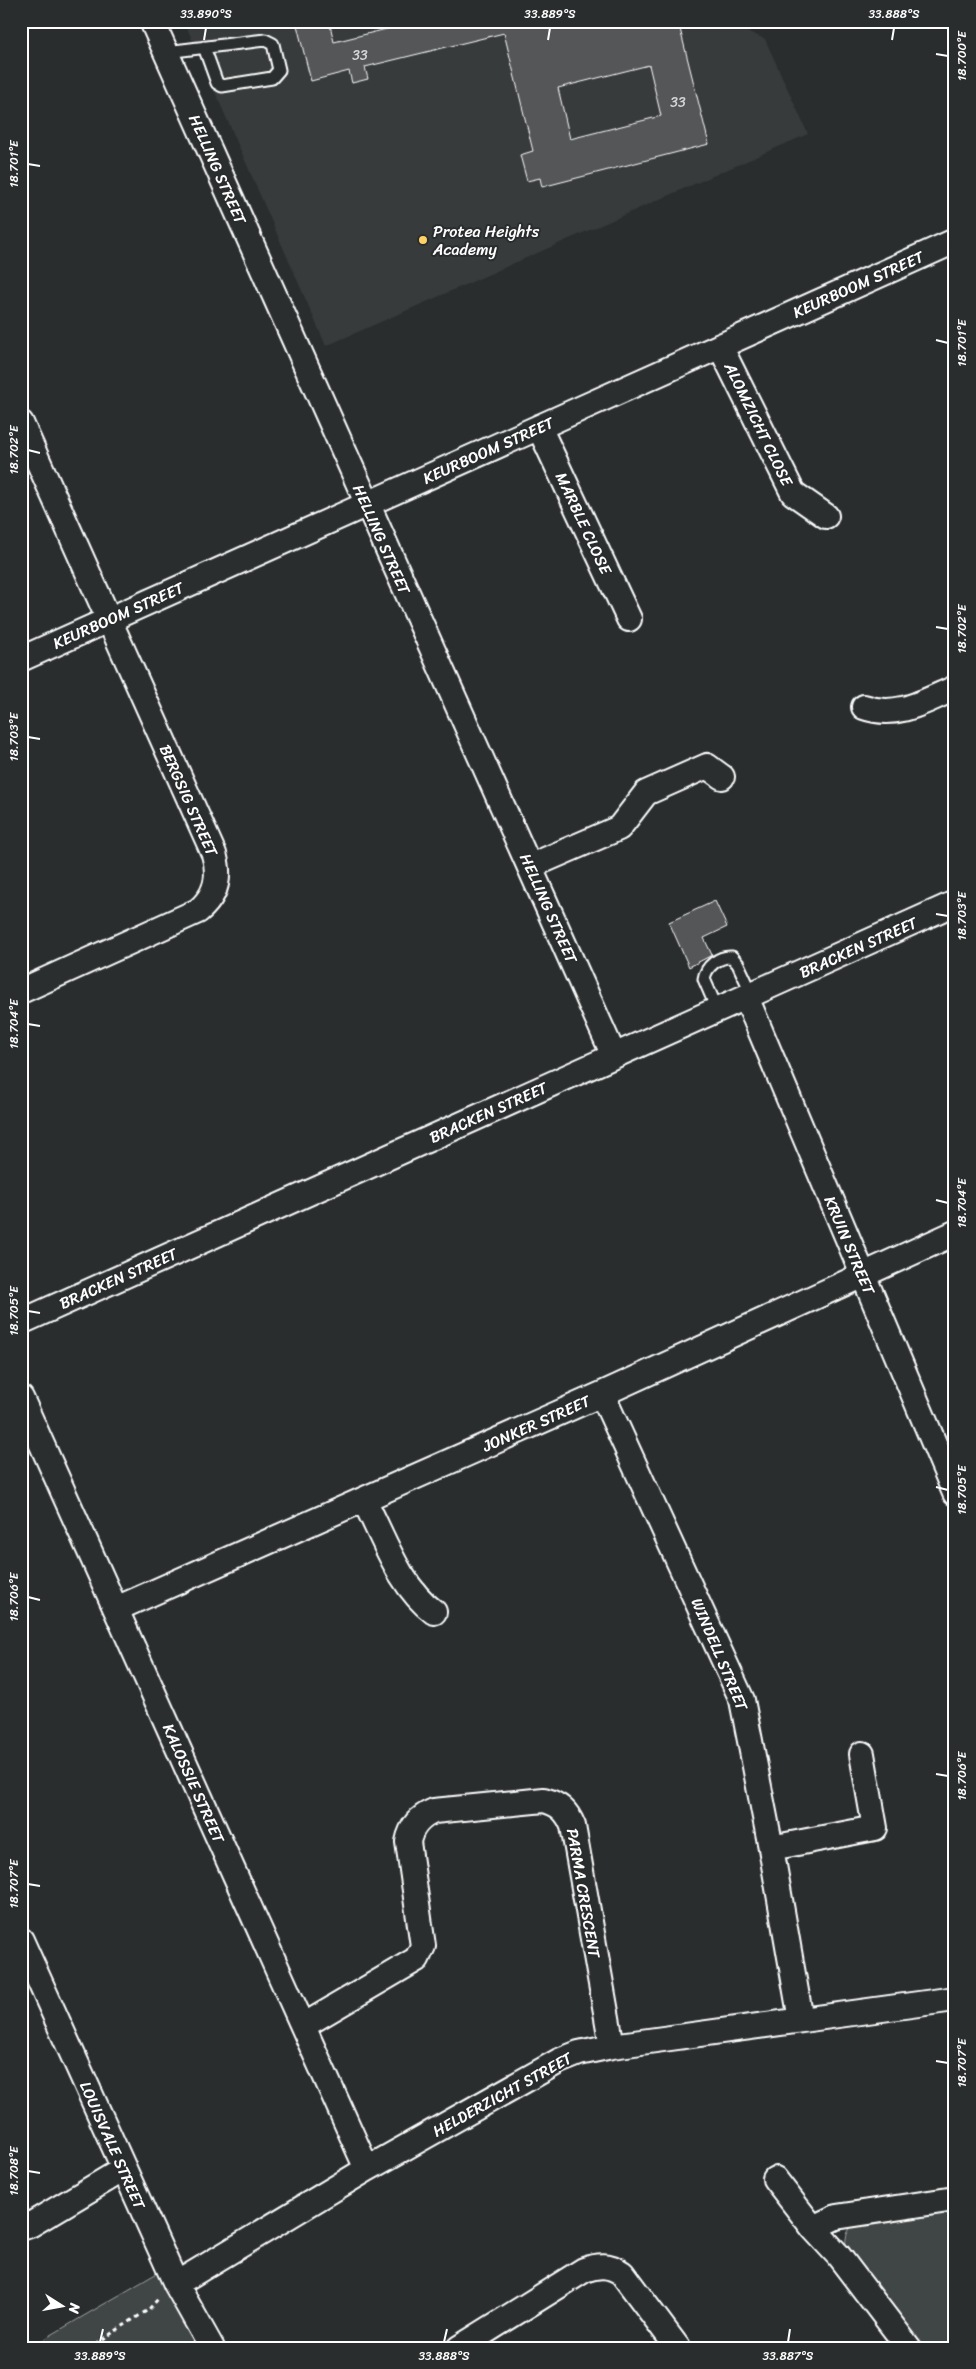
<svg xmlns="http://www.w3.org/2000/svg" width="976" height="2369" viewBox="0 0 976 2369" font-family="Sriracha,sans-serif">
  <rect width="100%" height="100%" fill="#2a2d2e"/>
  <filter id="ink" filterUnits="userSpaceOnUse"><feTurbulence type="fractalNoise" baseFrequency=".02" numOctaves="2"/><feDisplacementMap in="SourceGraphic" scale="10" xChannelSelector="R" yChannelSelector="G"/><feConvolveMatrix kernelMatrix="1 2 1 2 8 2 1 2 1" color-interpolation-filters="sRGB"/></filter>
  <g filter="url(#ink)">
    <path fill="#373a3b" d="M184,21h553l2,7 26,11 43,95 -482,212z"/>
    <path fill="#414445" stroke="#a0a2a2" d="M948,2209l7,43v96h-35l-74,-101c-1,-10 1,-16 8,-23z
      M159,2272l40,76h-170z"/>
    <path fill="#555758" stroke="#fff" fill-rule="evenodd" d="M296,21h33l5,21 85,-21h259l31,123 -167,43 -2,-9 -13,3 -7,-26 13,-4 -29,-118 -139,34 3,12 -16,4 -3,-12 -38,10zM649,65l12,51 -91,23 -12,-51z
      M715,901l12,26 -23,11 8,17 -23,12 -20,-45z"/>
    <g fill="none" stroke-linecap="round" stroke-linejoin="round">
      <defs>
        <path id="service" d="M166,52l99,-12 8,4 6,26 -7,8 -50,8 -5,-3 -13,-36
          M717,1009l-13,-30c2,-13 15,-23 28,-22l6,7 14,30"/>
        <path id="minor" d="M152,21l462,1035
          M720,346l73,147 33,23
          M21,423l193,431c7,23 2,42 -16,57l-177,80
          M539,427l90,192
          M21,659l934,-418
          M864,707c33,12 61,-6 91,-19
          M531,866l88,-38 27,-35 61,-27 15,11
          M746,997l209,496
          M21,1322l934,-419
          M602,1394l140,306 29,148 30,172
          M21,1398l346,771
          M364,1500c20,38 35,86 70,112
          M116,1609l486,-215 353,-161
          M771,1848l104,-20 -13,-74
          M21,1940l155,344 36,64
          M303,2026l114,-67 6,-13 -1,-7 -14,-97c3,-15 11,-25 26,-31l110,-11c15,4 23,11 29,26l39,220
          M775,2179l38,49 25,27 71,93
          M21,2228l9,-3 94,-56
          M813,2228l23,-11 119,-18
          M176,2284l191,-115 192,-108 20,-8 33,-7 343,-47
          M459,2348l125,-78c14,-5 25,-6 38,3l56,75"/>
      </defs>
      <use href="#service" stroke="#fff" stroke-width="15"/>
      <use href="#minor" stroke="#fff" stroke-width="28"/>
      <path stroke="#fff" stroke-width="3" stroke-dasharray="4 4" stroke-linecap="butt" d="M89,2348l59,-38 12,-13"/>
      <use href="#service" stroke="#2a2d2e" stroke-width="11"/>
      <use href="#minor" stroke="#2a2d2e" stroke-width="24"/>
    </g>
  </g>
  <path fill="none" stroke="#fff" stroke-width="2" d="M204,40l2,-12M548,40l2,-12M892,40l2,-12M936,54l12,2M28,164l12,2M936,340l12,3M28,450l12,3M936,627l12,2M28,737l12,2M936,914l12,2M28,1024l12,2M936,1200l12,3M28,1311l12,2M936,1487l12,3M28,1597l12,3M936,1774l12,2M28,1884l12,2M936,2061l12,2M28,2171l12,2M100,2342l3,-13M444,2342l3,-13M788,2342l2,-13"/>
  <circle fill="#ffd166" stroke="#2a2d2e" stroke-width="2" cx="423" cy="240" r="5"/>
  <g text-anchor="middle" stroke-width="4" stroke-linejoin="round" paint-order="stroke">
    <g font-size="14" fill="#d4d5d5">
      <text x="360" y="60">33</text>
      <text x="678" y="107">33</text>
    </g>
    <g font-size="16" fill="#fff" stroke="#2a2d2e">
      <text transform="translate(218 169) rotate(66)" y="6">HELLING STREET</text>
      <text transform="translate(858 284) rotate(-24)" y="6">KEURBOOM STREET</text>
      <text transform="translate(759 424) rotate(64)" y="6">ALOMZICHT CLOSE</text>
      <text transform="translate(488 450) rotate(-24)" y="6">KEURBOOM STREET</text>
      <text transform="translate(584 523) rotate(65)" y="6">MARBLE CLOSE</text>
      <text transform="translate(382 539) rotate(66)" y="6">HELLING STREET</text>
      <text transform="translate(118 615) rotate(-24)" y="6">KEURBOOM STREET</text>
      <text transform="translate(189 800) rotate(66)" y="6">BERGSIG STREET</text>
      <text transform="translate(549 908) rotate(66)" y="6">HELLING STREET</text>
      <text transform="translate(858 947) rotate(-24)" y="6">BRACKEN STREET</text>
      <text transform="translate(488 1112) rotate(-24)" y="6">BRACKEN STREET</text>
      <text transform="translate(850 1245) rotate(67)" y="6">KRUIN STREET</text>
      <text transform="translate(118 1278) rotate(-24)" y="6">BRACKEN STREET</text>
      <text transform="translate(536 1423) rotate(-24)" y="6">JONKER STREET</text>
      <text transform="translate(720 1654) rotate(67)" y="6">WINDELL STREET</text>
      <text transform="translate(194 1783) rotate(66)" y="6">KALOSSIE STREET</text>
      <text transform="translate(584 1893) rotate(80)" y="6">PARMA CRESCENT</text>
      <text transform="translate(502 2094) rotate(-29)" y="6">HELDERZICHT STREET</text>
      <text transform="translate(113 2145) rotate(66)" y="6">LOUISVALE STREET</text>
    </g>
    <g font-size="16" fill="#fff" stroke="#2a2d2e" text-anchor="start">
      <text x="433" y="237">Protea Heights<tspan x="433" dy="18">Academy</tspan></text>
    </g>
  </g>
  <rect width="976" height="2369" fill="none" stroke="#2a2d2e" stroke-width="55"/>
  <g transform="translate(62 2306) rotate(101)" stroke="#2a2d2e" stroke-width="4" paint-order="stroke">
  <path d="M0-4L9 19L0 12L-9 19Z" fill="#ffffff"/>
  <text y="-8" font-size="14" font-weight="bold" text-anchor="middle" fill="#ffffff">N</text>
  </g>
  <rect x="28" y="28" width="920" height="2314" fill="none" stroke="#fff" stroke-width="2"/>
  <g font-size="12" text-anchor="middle" fill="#fff">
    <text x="206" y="18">33.890°S</text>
    <text x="550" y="18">33.889°S</text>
    <text x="894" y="18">33.888°S</text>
    <text transform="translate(962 56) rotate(-90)" y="4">18.700°E</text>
    <text transform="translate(14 164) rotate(-90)" y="4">18.701°E</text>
    <text transform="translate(962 343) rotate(-90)" y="4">18.701°E</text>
    <text transform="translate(14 450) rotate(-90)" y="4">18.702°E</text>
    <text transform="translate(962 629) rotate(-90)" y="4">18.702°E</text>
    <text transform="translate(14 737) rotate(-90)" y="4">18.703°E</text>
    <text transform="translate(962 916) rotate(-90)" y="4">18.703°E</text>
    <text transform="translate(14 1024) rotate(-90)" y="4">18.704°E</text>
    <text transform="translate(962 1203) rotate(-90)" y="4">18.704°E</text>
    <text transform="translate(14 1311) rotate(-90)" y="4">18.705°E</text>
    <text transform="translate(962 1490) rotate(-90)" y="4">18.705°E</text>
    <text transform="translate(14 1597) rotate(-90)" y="4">18.706°E</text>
    <text transform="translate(962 1776) rotate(-90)" y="4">18.706°E</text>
    <text transform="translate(14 1884) rotate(-90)" y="4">18.707°E</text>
    <text transform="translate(962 2063) rotate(-90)" y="4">18.707°E</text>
    <text transform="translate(14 2171) rotate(-90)" y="4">18.708°E</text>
    <text x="100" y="2360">33.889°S</text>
    <text x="444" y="2360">33.888°S</text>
    <text x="788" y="2360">33.887°S</text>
  </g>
</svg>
